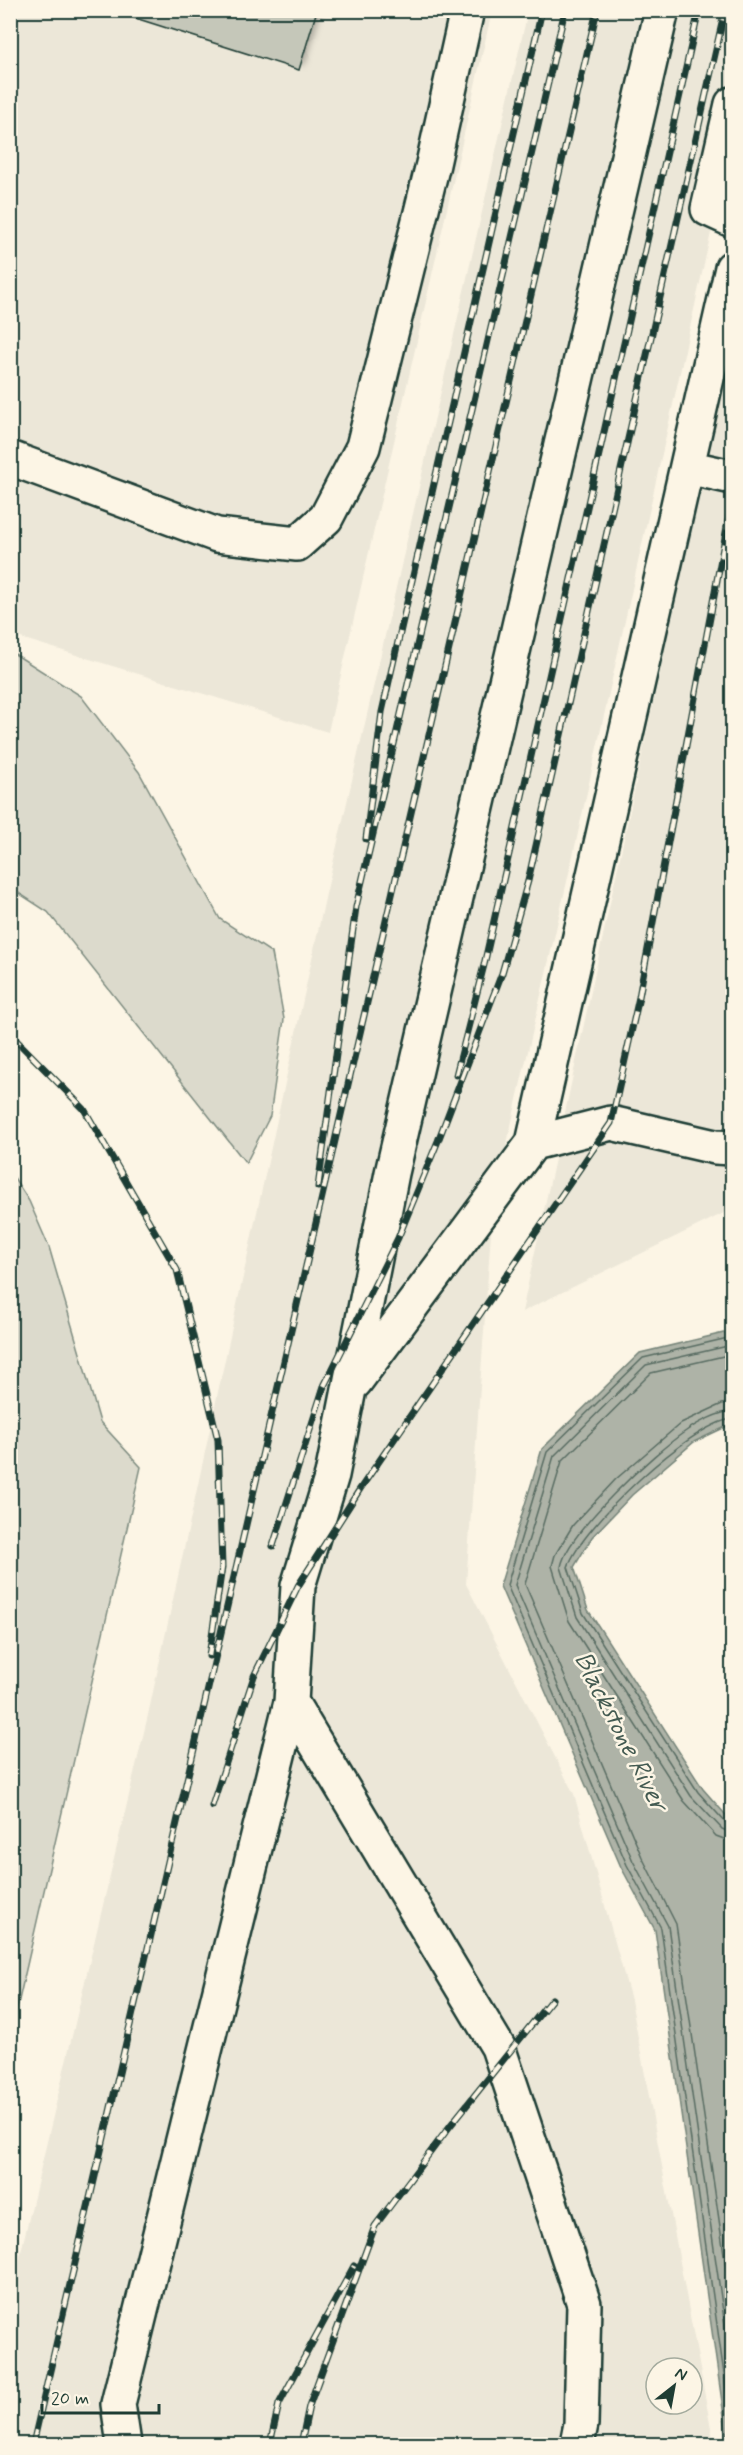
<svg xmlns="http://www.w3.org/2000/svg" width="743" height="2455" viewBox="0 0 743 2455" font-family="Mynerve,sans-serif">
  <defs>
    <filter id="shadow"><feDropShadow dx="5.5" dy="-5.5" stdDeviation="3" flood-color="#0004"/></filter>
  </defs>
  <rect width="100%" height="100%" fill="#fcf5e5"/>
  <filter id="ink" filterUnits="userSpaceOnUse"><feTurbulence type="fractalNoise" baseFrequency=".0167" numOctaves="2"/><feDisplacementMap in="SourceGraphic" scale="12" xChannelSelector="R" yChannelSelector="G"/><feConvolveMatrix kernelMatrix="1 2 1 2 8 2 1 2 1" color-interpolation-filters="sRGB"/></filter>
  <g filter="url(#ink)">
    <path fill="#ece7d8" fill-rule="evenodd" d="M10,11h482l-164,721 -317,-97z
      M528,11h204v127l-158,713 -81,353 -27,380 108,210 57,206 83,444h-703v-150l137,-579 178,-821zM656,2368h36v36h-36z
      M732,337v872l-210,103z"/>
    <path fill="#dcdacc" stroke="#7e8c80" stroke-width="1.5" d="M10,651l71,45 58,76 81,147 52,34 12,66 -14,97 -24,47 -198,-251 -37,-24z
      M11,1173l18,28 20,46 51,175 41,45 -130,568z"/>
    <path fill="#aeb3a7" stroke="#758479" stroke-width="1.5" d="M732,1331v93l-38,18 -62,53 -40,42 -18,30 14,43 115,179 29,33v622h-4l-73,-514 -34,-63 -121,-281 42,-137 98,-96z"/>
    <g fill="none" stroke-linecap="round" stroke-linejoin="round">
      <path stroke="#586c62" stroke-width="1.5" d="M732,1337l-89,21 -96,94 -40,133 120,280 34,63 71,503
        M732,1345l-86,20 -92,91 -39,129 118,276 35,65 64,449
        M732,1354l-81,19 -89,88 -37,123 117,273 34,67 56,385
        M732,1402l-10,2 -41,19 -65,56 -43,46 -18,30 -3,11 17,55 115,180 32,35 16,6
        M732,1411c-13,1 -35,12 -46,20 -31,21 -119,101 -125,136l16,50 114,179 31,33 10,4
        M732,1419c-42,5 -150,107 -164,148l15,46 115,179 28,31 6,2"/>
    </g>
    <path fill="#c5c7b9" stroke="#1f3d34" stroke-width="1.5" filter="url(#shadow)" d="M110,10h207l-18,60z"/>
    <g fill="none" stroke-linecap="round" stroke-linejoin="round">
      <defs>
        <path id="minor" d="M732,104l-24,105 24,11
          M10,458l207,77 80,9 29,-26 37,-71 70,-283 34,-154
          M687,467l45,10
          M533,1143l78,-20 104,24 17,1
          M355,1382l178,-239 199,-875
          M124,2444l-6,-40 173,-702
          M577,2444l4,-20 3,-120 -86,-257 -207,-345 7,-116 34,-111 60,-302 270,-1163"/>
      </defs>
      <use href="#minor" stroke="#1f3d34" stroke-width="38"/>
      <use href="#minor" stroke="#fcf5e5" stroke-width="33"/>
      <defs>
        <path id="rail" d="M366,839l16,-127 160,-702
          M10,1034l74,75 93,161 41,170 4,127 -13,89
          M456,1075l28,-110 215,-955
          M318,1187l38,-280 209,-897
          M273,1546l51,-160 74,-148 40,-97 64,-168 26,-92 197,-871
          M212,1806l42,-130 44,-90 62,-97 251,-366 28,-126 93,-497
          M33,2444l564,-2434
          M270,2444l9,-40 75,-138
          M301,2444l8,-38 66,-180 75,-100 102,-127"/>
      </defs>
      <use href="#rail" stroke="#1f3d34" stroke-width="7"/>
      <use href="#rail" stroke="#fcf5e5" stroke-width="4.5" stroke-dasharray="14" stroke-linecap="butt"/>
    </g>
  </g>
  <g text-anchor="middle" stroke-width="5" stroke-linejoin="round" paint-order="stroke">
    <g font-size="26" font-style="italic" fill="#435a51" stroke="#fcf5e5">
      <text transform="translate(622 1731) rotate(63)" y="9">Blackstone River</text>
    </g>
  </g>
  <rect width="743" height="2455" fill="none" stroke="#fcf5e5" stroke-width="36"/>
  <rect x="18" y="18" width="707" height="2419" fill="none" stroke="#1f3d34" stroke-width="2" filter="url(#ink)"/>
  <g transform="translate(674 2386) rotate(31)"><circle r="28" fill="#fcf5e5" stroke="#a4ab9e" stroke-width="1.5"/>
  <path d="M0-4.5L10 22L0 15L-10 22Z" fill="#1f3d34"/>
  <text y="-9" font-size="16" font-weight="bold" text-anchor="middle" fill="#1f3d34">N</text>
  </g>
  <path d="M42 2404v9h117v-9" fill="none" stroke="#1f3d34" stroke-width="3"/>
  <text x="51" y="2404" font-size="18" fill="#1f3d34" stroke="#fcf5e5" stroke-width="4.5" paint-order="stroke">20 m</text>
</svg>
